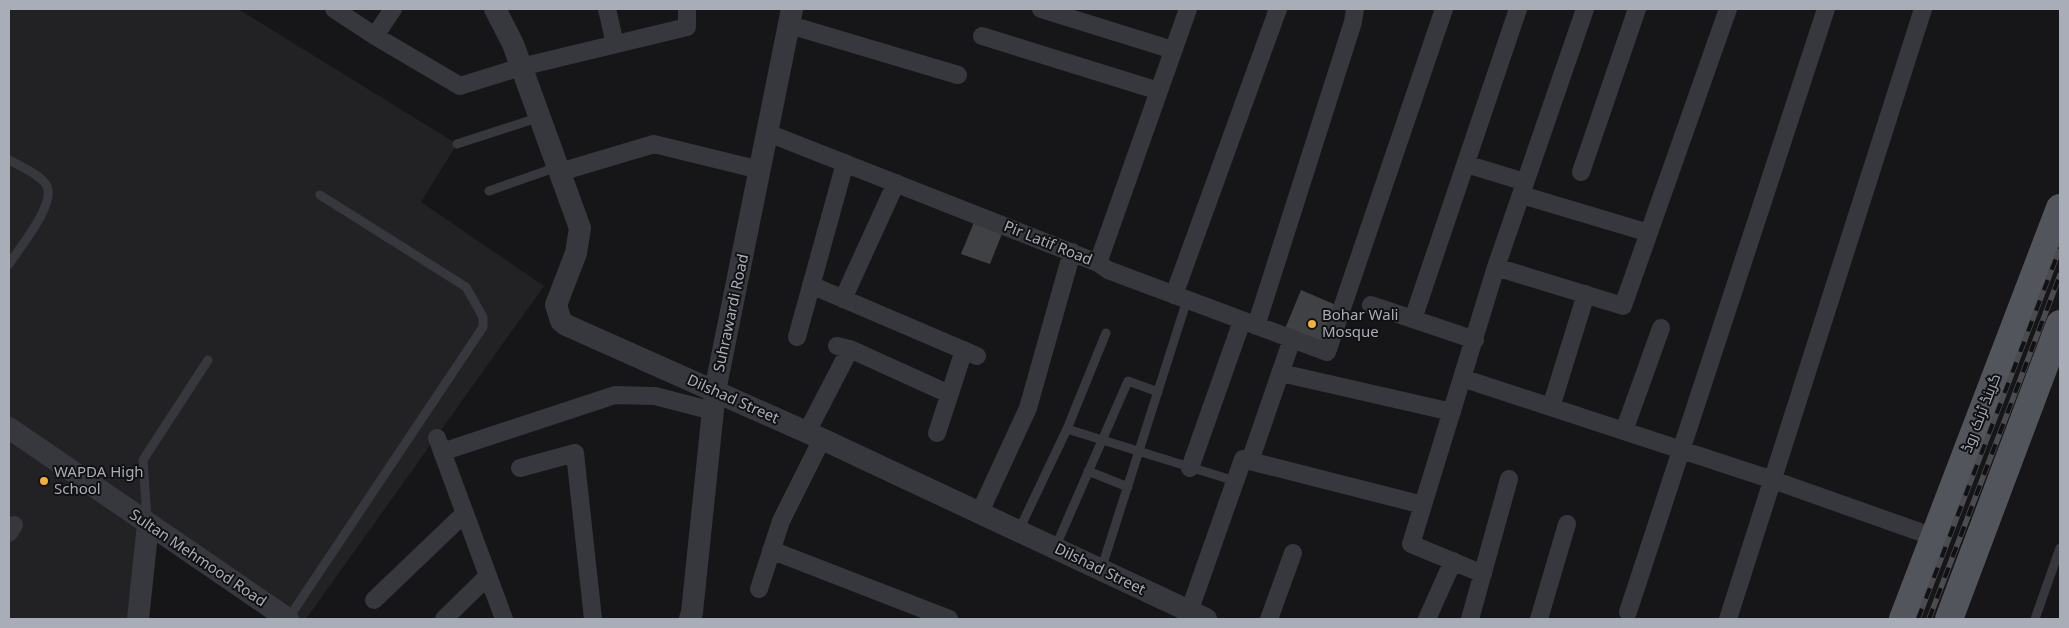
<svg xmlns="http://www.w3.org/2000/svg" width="2069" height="628" viewBox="0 0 2069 628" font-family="'Noto Sans',Cairo,sans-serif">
  <rect width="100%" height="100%" fill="#161618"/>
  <path fill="#222225" d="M9,9h229l219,135 -36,58 123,84 -238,333h-18l-139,-89 -10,89h-130z"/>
  <path fill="#404145" d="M977,215l28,11 -15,38 -29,-10z
    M1301,290l42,18 -18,50 -45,-17z"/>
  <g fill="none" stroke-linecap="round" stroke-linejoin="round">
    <path stroke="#37383d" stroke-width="9" d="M457,144l83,-27
      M9,160c11,6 28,13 36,23 15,17 -26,65 -36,81
      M489,191l68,-24
      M1067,429l168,52
      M1088,471l40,16
      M147,518l-4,-58 65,-100
      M1019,530l48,-101 39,-96
      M1055,548l73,-167 30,11
      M1101,570l86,-270
      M288,619l195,-292v-10l-17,-30 -146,-92
      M2035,619l25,-71"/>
    <path stroke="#37383d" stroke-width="18" d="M334,9l41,27 85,50 61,-19 166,-40v-18
      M607,9l8,35
      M1041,9l132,41
      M1585,9l-89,258 -34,111 311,102 161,57
      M790,25l168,50
      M375,36l18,-27
      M982,36l177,55
      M768,133l330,130 10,7 219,82 117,-343
      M1466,164l59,18
      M560,172l94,-28 106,26
      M1581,172l56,-163
      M1522,195l127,38
      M1098,263l90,-254
      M1496,267l127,39 105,-297
      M811,285l166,71
      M1174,295l104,-286
      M843,299l53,-116
      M1371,305l104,35
      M1413,319l105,-310
      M1256,326l97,-304 2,-13
      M797,337l48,-174
      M837,346l13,3 99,45
      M1281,373l171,39
      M1462,378l-51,166 72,30
      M1551,407l35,-113
      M1624,431l37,-103
      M807,432l43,-83
      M937,433l27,-83
      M437,438l67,181
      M442,452l173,-57 40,1 58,15
      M1250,461l173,44
      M520,468l55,-15 18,166
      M1190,468l52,-147
      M980,512l48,-104 44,-156
      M9,533l5,-8
      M771,550l178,69
      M759,589l22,-68 41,-82
      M374,600l91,-87
      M1189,612l54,-153 7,2 42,-122
      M1628,612l198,-603
      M444,619l44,-43
      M1269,619l24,-66
      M1427,619l26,-58
      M1470,619l39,-140
      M1539,619l28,-95
      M1728,619l195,-610"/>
    <path stroke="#37383d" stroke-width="22" d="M495,9l18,35 67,184 -4,25 -20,52 5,16 5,4 256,114 384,180
      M9,428l279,191
      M138,619l10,-95
      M690,619l2,-7 23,-221 77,-382"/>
    <path stroke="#53555c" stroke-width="28" d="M1903,619l157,-411
      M1949,619l111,-295"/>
    <defs>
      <path id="rail" d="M1918,619l142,-371
        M1929,619l131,-344"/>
    </defs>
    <use href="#rail" stroke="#4a4c52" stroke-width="5.5"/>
    <use href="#rail" stroke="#111113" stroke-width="4" stroke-dasharray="11" stroke-linecap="butt"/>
  </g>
  <g fill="#f2b134" stroke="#111113" stroke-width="2">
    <circle cx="1312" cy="324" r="5"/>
    <circle cx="44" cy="481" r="5"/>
  </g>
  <g text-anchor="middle" stroke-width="4" stroke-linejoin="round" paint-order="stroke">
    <g font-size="15" fill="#a8adb8" stroke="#111113">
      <text transform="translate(1048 243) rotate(22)" y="5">Pir Latif Road</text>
      <text transform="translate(731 313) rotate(-78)" y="5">Suhrawardi Road</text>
      <text transform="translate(733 399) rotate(24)" y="5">Dilshad Street</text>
      <text transform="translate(1981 413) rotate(-69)" y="5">گرینڈ ٹرنک روڈ</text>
      <text transform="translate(198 558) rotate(34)" y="5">Sultan Mehmood Road</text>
      <text transform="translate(1100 569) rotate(26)" y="5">Dilshad Street</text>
    </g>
    <g font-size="15" fill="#a8adb8" stroke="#111113" text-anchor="start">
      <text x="1322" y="320">Bohar Wali<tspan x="1322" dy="17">Mosque</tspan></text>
      <text x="54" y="477">WAPDA High<tspan x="54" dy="17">School</tspan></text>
    </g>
  </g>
  <rect width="2069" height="628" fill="none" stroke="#a8adb8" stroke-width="20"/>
</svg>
